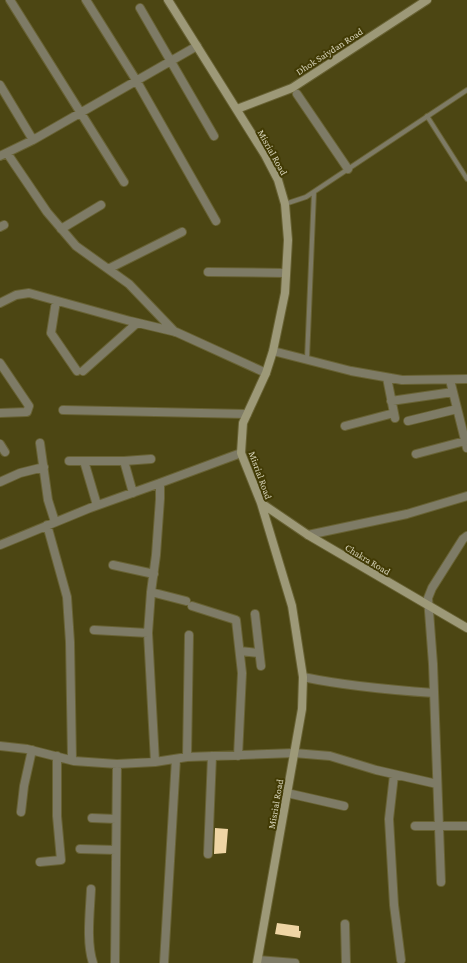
<svg xmlns="http://www.w3.org/2000/svg" width="467" height="963" viewBox="0 0 467 963" font-family="'Crimson Pro',serif">
  <rect width="100%" height="100%" fill="#4c4613"/>
  <path fill="#efd5a4" d="M215,828l13,1 -2,24 -12,1z
    M277,923l22,3v5h2l-1,7 -25,-4z"/>
  <g fill="none" stroke-linecap="round" stroke-linejoin="round">
    <defs>
      <path id="service" d="M427,116l40,63
        M285,204l21,-7 161,-107
        M307,359l7,-167"/>
      <path id="minor" d="M10,0l114,182
        M86,0l50,80 80,141
        M140,8l74,128
        M0,85l33,55
        M297,94l51,75
        M7,153l40,59 29,34 53,38 46,48
        M0,156l33,-16 164,-94
        M0,227l4,-2
        M61,229l40,-24
        M108,269l74,-37
        M208,272l78,1
        M56,301l-5,32 26,38
        M0,303l16,-8 13,-2 101,28 46,11 90,41
        M273,351l78,20 51,9 65,-1
        M0,363l29,43 -2,6 -27,1
        M83,371l54,-48
        M387,378l8,40
        M450,380l17,68
        M391,401l62,-9
        M63,410l184,4
        M408,421l49,-12
        M345,426l49,-13
        M40,443l8,57 7,22
        M0,444l5,8
        M416,454l49,-13
        M69,461h55l27,-2
        M84,461l13,44
        M124,461l9,32
        M0,482l20,-9 24,-6
        M47,525l20,72 3,45 2,118
        M308,535l99,-21 60,-18
        M0,545l90,-37 70,-25 81,-30
        M113,565l41,9
        M151,592l35,9
        M192,606l44,14 6,53 -4,83
        M255,614l6,52
        M94,630l54,3
        M240,651l19,2
        M303,677c43,9 87,13 131,16
        M0,746l27,3 47,12 43,3 38,-2 32,-5 107,-4 36,3 46,14 61,14
        M187,757l2,-122
        M155,762l-7,-129 3,-41 5,-37 4,-56v-16
        M394,775l-5,44 5,86 7,55
        M287,793l57,13
        M21,812l3,-26 8,-36
        M92,818l24,1
        M415,826h52
        M80,849l36,1
        M208,854l4,-98
        M40,862l21,-2 -4,-44v-60
        M441,882l-8,-218 -5,-66 4,-10 31,-49 4,-3
        M91,889c-1,23 -5,53 2,74
        M345,924l1,39
        M258,960l37,3
        M115,963l2,-199
        M164,963l12,-204"/>
      <path id="secondary" d="M168,0l97,155 13,25 7,24 3,36 -3,53 -12,58 -7,22 -23,50 -2,30 20,50 31,103 11,71 -1,32 -45,254
        M237,109l55,-21 135,-88
        M261,503l47,32 159,93"/>
    </defs>
    <use href="#service" stroke="#686234" stroke-width="6"/>
    <use href="#minor" stroke="#686234" stroke-width="10"/>
    <use href="#secondary" stroke="#686234" stroke-width="10"/>
    <use href="#service" stroke="#7e7b66" stroke-width="4"/>
    <use href="#minor" stroke="#7e7b66" stroke-width="8"/>
    <use href="#secondary" stroke="#9d9978" stroke-width="8"/>
  </g>
  <g text-anchor="middle" stroke-width="4" stroke-linejoin="round" paint-order="stroke">
    <g font-size="10" fill="#d7d4ba" stroke="#423b05">
      <text transform="translate(329 51) rotate(-33)" y="4">Dhok Saiydan Road</text>
      <text transform="translate(273 152) rotate(61)" y="4">Misrial Road</text>
      <text transform="translate(261 475) rotate(70)" y="4">Misrial Road</text>
      <text transform="translate(368 559) rotate(31)" y="4">Chakra Road</text>
      <text transform="translate(275 804) rotate(-80)" y="4">Misrial Road</text>
    </g>
  </g>
</svg>
